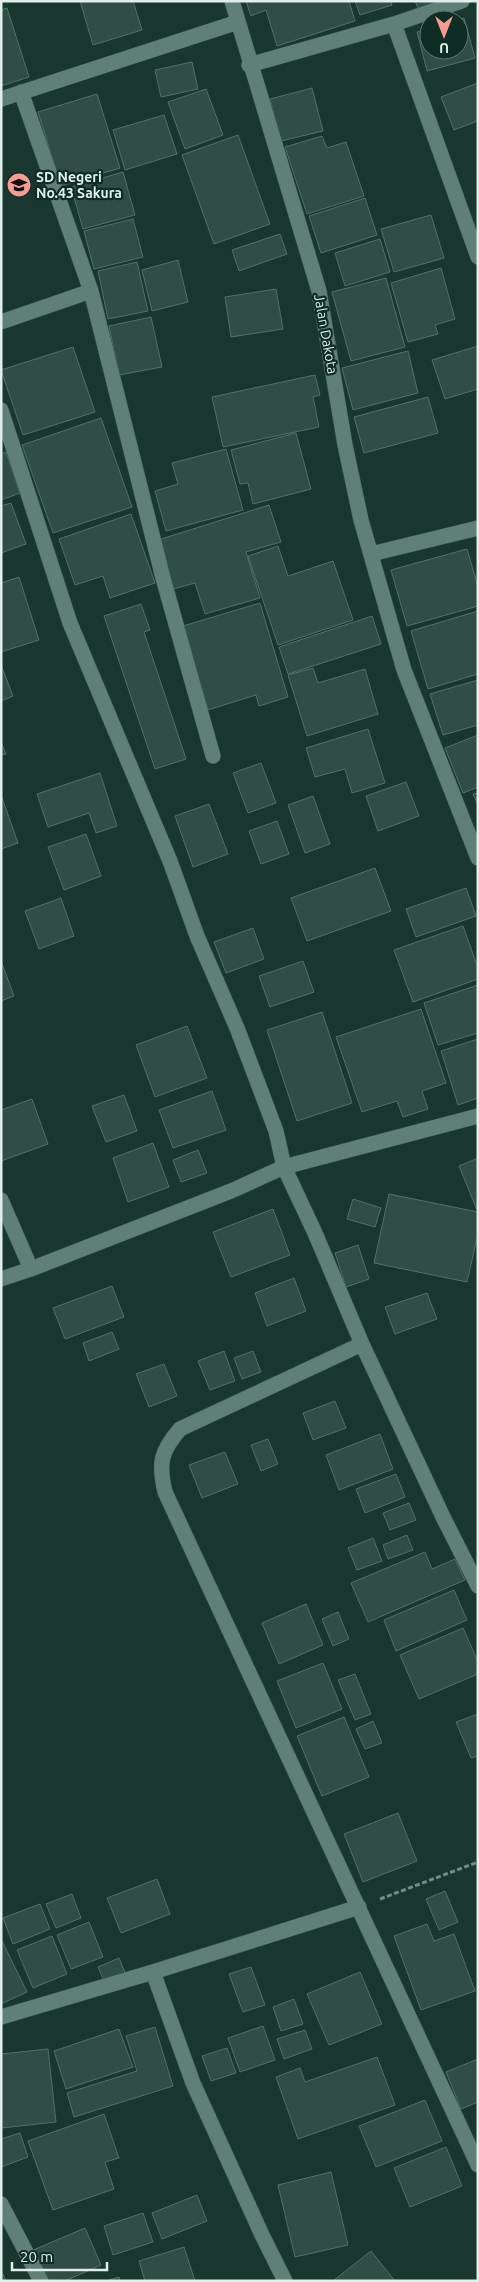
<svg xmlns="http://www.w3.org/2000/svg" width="479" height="2282" viewBox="0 0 479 2282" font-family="Ubuntu,sans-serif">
  <rect width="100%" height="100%" fill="#19362f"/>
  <path fill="#304e46" stroke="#537169" d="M80,1h53l9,29 -49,15z
    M246,1h103l6,20 -78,25 -11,-36 -15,6z
    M355,1h36l1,4 -32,10z
    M415,1h38l-32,14z
    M7,8l22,69 -28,9v-76z
    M464,18l11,40 -48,13 -10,-39 12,-4v22h30l-1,-30z
    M192,62l6,27 -37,8 -6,-27z
    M478,83v38l-24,9 -13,-33z
    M312,88l11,43 -42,10 -11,-42z
    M206,89l17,46 -38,14 -17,-47z
    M97,94l23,74 -59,18 -23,-74z
    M164,115l13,39 -52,16 -12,-40z
    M238,135l32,89 -56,20 -32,-89z
    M322,136l5,12 19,-6 18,54 -57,18 -22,-67z
    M123,172l12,43 -52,14 -12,-42z
    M365,198l12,37 -56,18 -12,-37z
    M431,215l13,43 -50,14 -13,-43z
    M133,219l10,38 -49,12 -10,-38z
    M280,234l7,20 -48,17 -7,-21z
    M380,239l10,33 -45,14 -10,-33z
    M178,260l10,42 -36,9 -10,-41z
    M137,262l11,49 -40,8 -10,-48z
    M441,268l14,51 -20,6 3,9 -30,8 -17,-59z
    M386,278l19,69 -54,14 -19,-69z
    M276,289l7,40 -52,8 -6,-40z
    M151,317l11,50 -43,8 -10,-49z
    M478,346v43l-33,10 -13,-39z
    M73,347l22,65 -72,23 -22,-65z
    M408,351l10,42 -65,17 -11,-42z
    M315,375l5,20 -7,2 6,30 -96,20 -11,-50z
    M428,397l10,36 -74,20 -10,-36z
    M101,418l31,89 -79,26 -31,-88z
    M296,433l15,56 -58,15 -5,-21 -8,1 -9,-34z
    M226,449l17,61 -77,21 -11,-40 23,-7 -6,-21z
    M6,452l14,41 -19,7v-46z
    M11,503l15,41 -25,9v-47z
    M269,505l12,37 -35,10 14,46 -55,16 -10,-31 -22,6 -15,-49z
    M131,514l24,69 -45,15 -7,-22 -28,9 -16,-46z
    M278,546l10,30 45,-15 20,59 -75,25 -30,-89z
    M467,549l11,38v19l-71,20 -16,-56z
    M19,577l20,63 -38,12v-69z
    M260,603l28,94 -29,9 -3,-11 -48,15 -25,-84z
    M141,604l9,26 -6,2 42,127 -31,10 -51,-153z
    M478,611v63l-50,15 -17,-58z
    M372,616l9,28 -93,30 -9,-27z
    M1,665l12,31 -12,5z
    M313,668l5,15 47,-14 13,45 -71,22 -19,-61z
    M478,680v45l-35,10 -13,-41z
    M368,729l17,54 -33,10 -7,-24 -30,8 -9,-29z
    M478,735v52l-15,6 -18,-45z
    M1,742l5,12 -5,1z
    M261,763l15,40 -28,10 -15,-40z
    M100,773l17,53 -21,7 -7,-20 -41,14 -11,-33z
    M406,782l13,34 -41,15 -12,-35z
    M478,793v12l-5,-11z
    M1,795l17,48 -17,6z
    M313,796l17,48 -25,9 -17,-48z
    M209,804l19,50 -35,13 -18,-51z
    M277,821l12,33 -28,10 -12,-33z
    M86,834l15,42 -37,14 -16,-43z
    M375,868l16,43 -84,30 -16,-43z
    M466,888l10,28 -60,21 -10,-28z
    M61,898l13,38 -35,13 -14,-38z
    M463,926l15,42v11l-65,23 -19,-52z
    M253,928l11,31 -38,14 -12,-31z
    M1,961l13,35 -13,5z
    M303,961l11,31 -44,15 -11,-31z
    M478,985v48l-40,12 -14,-42z
    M421,1009l25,74 -24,8 6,18 -25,8 -6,-16 -35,11 -26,-75z
    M322,1012l30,91 -55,18 -30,-91z
    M187,1026l20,52 -52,19 -19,-52z
    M478,1039v59l-20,7 -17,-54z
    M212,1091l14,39 -53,18 -14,-38z
    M124,1095l13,36 -31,11 -14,-36z
    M32,1099l16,45 -47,17v-51z
    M153,1143l16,44 -41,15 -15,-44z
    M198,1150l9,23 -26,9 -8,-22z
    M478,1158v52h-1l-18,-44z
    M389,1194l89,18v22l-11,48 -93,-19z
    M353,1199l28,9 -6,19 -28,-8z
    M273,1209l17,46 -59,22 -18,-45z
    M358,1245l11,34 -23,8 -11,-34z
    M294,1278l12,33 -39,15 -12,-33z
    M112,1286l12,31 -59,22 -12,-31z
    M427,1293l10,26 -42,15 -10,-27z
    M112,1332l7,17 -30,12 -6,-18z
    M224,1351l11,30 -25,9 -12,-29z
    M253,1351l8,21 -19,7 -8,-21z
    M164,1364l13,32 -28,11 -13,-33z
    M335,1401l11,27 -33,12 -10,-27z
    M380,1434l13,35 -54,21 -13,-35z
    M268,1439l10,25 -17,7 -10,-26z
    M225,1452l13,32 -36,14 -13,-33z
    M396,1474l9,23 -40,16 -9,-24z
    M409,1503l7,17 -26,10 -7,-17z
    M407,1535l6,15 -25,9 -5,-14z
    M373,1538l9,23 -25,9 -9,-22z
    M425,1552l7,17 23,-10 10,21 -97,42 -17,-39z
    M454,1590l13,30 -71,31 -12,-31z
    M306,1604l17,41 -44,19 -17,-41z
    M338,1612l11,27 -16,7 -11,-27z
    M463,1628l15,34v12l-59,25 -19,-44z
    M323,1663l19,46 -46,19 -19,-47z
    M355,1674l16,40 -16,6 -17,-40z
    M478,1714v42l-7,2 -15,-36z
    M344,1717l25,60 -47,19 -25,-60z
    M373,1721l9,22 -17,6 -9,-20z
    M398,1813l19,48 -54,21 -19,-48z
    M157,1879l13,35 -49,19 -14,-35z
    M445,1891l13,31 -19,8 -13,-31z
    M72,1894l9,24 -25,10 -10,-24z
    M40,1904l10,25 -37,15 -10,-26z
    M89,1922l14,35 -32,12 -14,-34z
    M427,1924l7,17 20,-7 21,57 -54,19 -27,-74z
    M52,1936l15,38 -34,14 -16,-38z
    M1,1939l26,53 -26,12z
    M119,1958l7,17 -21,8 -7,-16z
    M251,1967l14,38 -22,7 -14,-38z
    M360,1972l22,52 -53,21 -22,-51z
    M294,1999l9,25 -22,7 -8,-24z
    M263,2026l12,34 -35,12 -12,-34z
    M155,2027l18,59 -99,31 -7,-24 70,-22 -11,-35z
    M119,2029l14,38 -67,22 -12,-38z
    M305,2030l7,19 -28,10 -7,-20z
    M227,2048l9,25 -25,8 -9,-25z
    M48,2049l8,73 -55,6v-74z
    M377,2057l18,48 -97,34 -22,-62 24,-9 5,14z
    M478,2059v43l-17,7 -15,-37z
    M425,2100l17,41 -66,26 -17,-41z
    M104,2114l15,44 -14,4 9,27 -61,21 -25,-69z
    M20,2133l8,24 -27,10v-28z
    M446,2147l16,39 -52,21 -16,-39z
    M331,2172l17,73 -53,12 -17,-72z
    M197,2195l10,26 -45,18 -10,-26z
    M143,2213l10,29 -40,13 -9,-29z
    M85,2228l16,37 -36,16h-21l-13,-30z
    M184,2247l11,34h-50l-6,-20z
    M371,2251l24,30h-62z
    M1,2270l5,11h-5z
    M119,2277l1,4h-14z"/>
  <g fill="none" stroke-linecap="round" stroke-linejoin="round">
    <defs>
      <path id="street" d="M232,1l87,290 26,154 16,75 43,150 74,188
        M394,24l84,233
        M249,65l145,-41 68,-23
        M21,92l70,199 72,287 50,178
        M1,99l237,-77
        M1,322l90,-31
        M1,410l69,213 100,238 27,75 40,92 39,103 8,36 31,66 47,111 81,173 35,69
        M371,554l107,-26
        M1,1200l30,69
        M1,1279l30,-10 200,-78 53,-24 194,-51
        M362,1344l-182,85c-19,22 -22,34 -15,63l313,673
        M153,1972l40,111 69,152 23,46
        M1,2017l152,-45 206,-65
        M1,2204l40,77"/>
    </defs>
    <use href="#street" stroke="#3b544e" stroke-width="16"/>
    <path stroke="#768d87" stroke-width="3" stroke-dasharray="5 2.5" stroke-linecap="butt" d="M380,1899l98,-37"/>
    <use href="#street" stroke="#607f76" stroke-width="15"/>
  </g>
  <defs>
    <symbol id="school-disc" viewBox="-11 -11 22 22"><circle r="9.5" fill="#f59c94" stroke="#0f2c25"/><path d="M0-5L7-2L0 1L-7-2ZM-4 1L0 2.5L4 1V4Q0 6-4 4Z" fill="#111"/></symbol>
  </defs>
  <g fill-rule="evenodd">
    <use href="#school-disc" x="5" y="171" width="28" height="28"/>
  </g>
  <g text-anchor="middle" stroke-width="4.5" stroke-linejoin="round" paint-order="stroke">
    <g font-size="14" font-weight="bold" fill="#dfefea" stroke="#0f2c25" text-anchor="start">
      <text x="36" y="182">SD Negeri<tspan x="36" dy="16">No.43 Sakura</tspan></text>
    </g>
    <g font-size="14" fill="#dfefea" stroke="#0f2c25">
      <text transform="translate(326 334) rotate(80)" y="5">Jalan Dakota</text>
    </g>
  </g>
  <rect width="479" height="2282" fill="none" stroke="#dfefea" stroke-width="5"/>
  <g transform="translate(444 35) rotate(180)"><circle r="24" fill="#0f2c25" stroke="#627a74"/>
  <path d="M0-4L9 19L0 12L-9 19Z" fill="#f59c94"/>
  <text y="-8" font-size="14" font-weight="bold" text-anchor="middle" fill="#dfefea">U</text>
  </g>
  <path d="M12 2262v8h95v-8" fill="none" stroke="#dfefea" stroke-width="2.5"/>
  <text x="20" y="2262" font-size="15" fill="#dfefea" stroke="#0f2c25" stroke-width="4" paint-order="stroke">20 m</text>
</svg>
